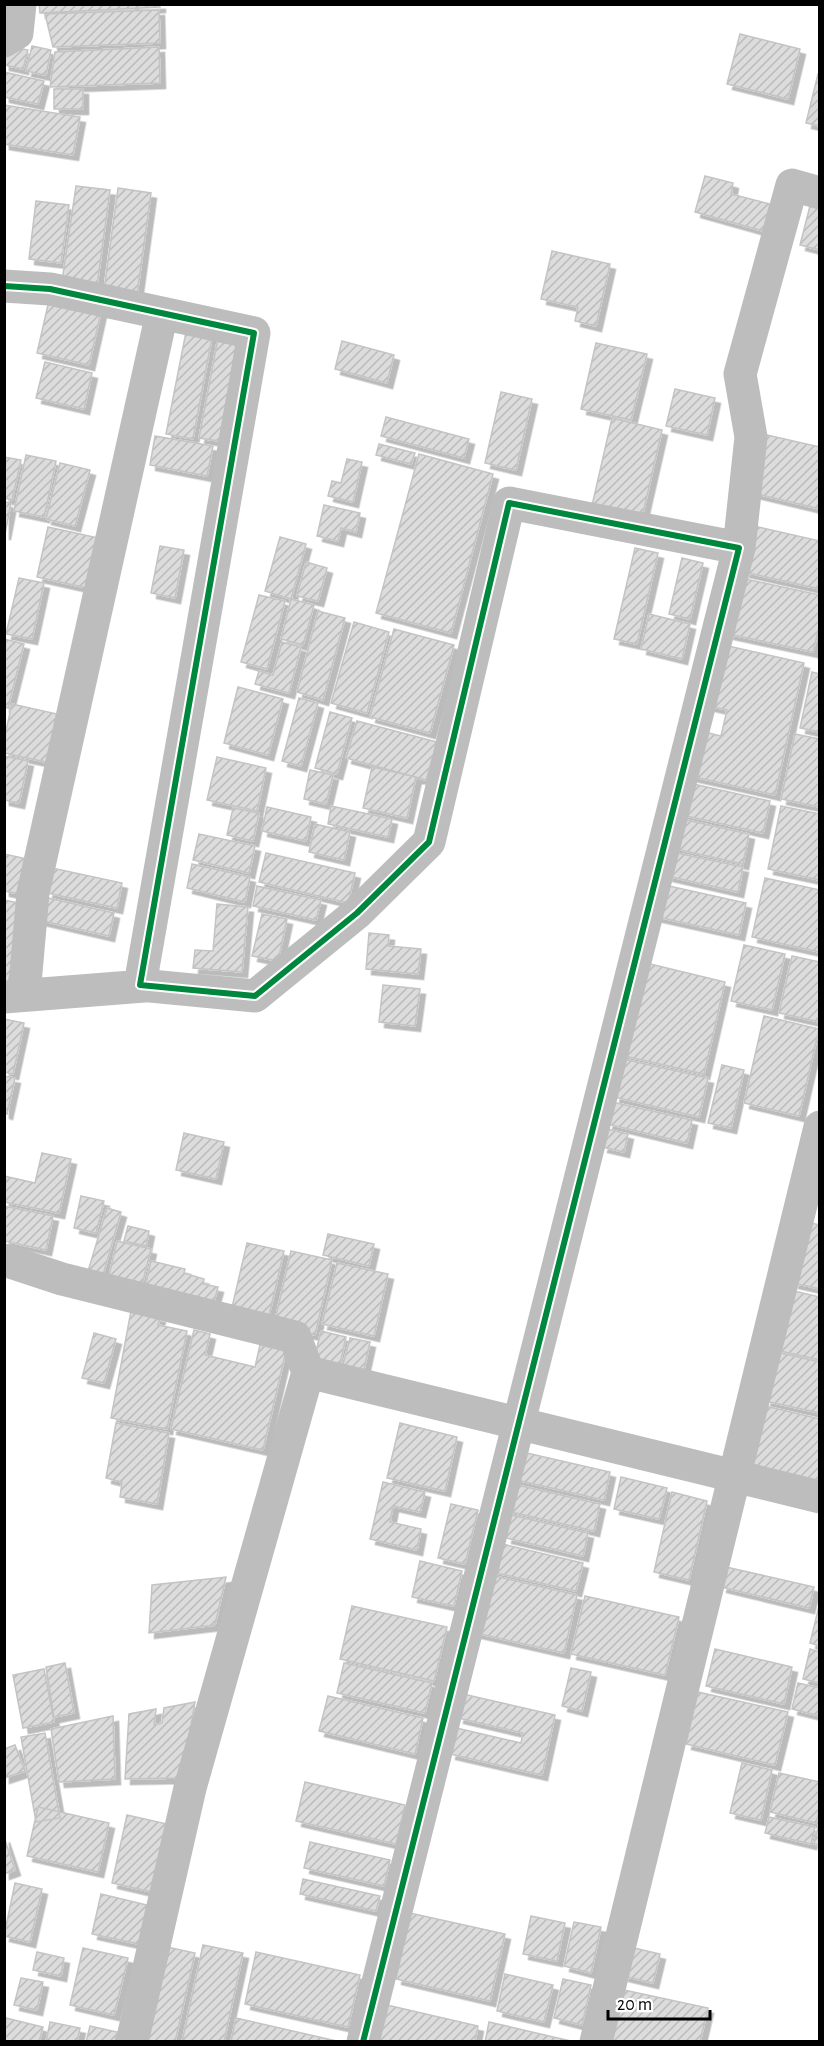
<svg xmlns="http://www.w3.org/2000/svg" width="824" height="2046" viewBox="0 0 824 2046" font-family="'Alegreya Sans',sans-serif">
  <defs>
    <pattern id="building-hatch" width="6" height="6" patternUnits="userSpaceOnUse" patternTransform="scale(1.5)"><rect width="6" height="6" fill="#dcdcdc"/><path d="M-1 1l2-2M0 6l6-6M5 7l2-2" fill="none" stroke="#bbb"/></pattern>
    <filter id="shadow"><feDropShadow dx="5.5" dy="5.5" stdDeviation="0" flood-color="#0004"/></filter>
  </defs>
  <rect width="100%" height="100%" fill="#fff"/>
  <path fill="url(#building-hatch)" stroke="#c4c4c4" stroke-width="1.5" filter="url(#shadow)" d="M39,4h121v3l-120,6z
    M159,10l1,33 -107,4 -8,-33z
    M740,34l60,15 -12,50 -61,-15z
    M4,45l24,5 -5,19 -19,-4z
    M32,46l19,4 -5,25 -20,-4z
    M159,47l1,36 -110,4 5,-35z
    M4,72l40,9 -6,23 -34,-7z
    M818,74h2v52l-14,-3z
    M54,89h29v20h-29z
    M4,105l76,12 -7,38 -69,-11z
    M705,176l28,7 -2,11 39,10 -7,27 -68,-19z
    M76,186l34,4 -13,96 -35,-5z
    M118,188l33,5 -14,102 -33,-5z
    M36,201l33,4 -8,58 -32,-4z
    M811,202l9,2v46l-20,-5z
    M552,251l58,13 -14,62 -21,-5 3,-14 -37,-8z
    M50,296l52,11 -13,58 -52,-12z
    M187,327l26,5 -20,107 -27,-5z
    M219,333l20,4 -20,104 -20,-3z
    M342,341l52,14 -7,28 -52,-14z
    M596,343l51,11 -16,66 -50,-11z
    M45,362l47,11 -8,36 -48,-11z
    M675,389l40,9 -8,37 -41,-9z
    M501,392l31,7 -16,71 -31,-7z
    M386,417l83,22 -5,19 -83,-22z
    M612,418l50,12 -21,92 -50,-12z
    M767,435l53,12v62l-67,-16z
    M155,436l58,10 -6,30 -57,-11z
    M379,444l36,9 -4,11 -35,-9z
    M419,454l74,20 -42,159 -75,-20z
    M26,455l30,6 -12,56 -30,-6z
    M4,457l17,3 -9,40 -8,-2z
    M347,459l15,3 -9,40 -25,-6 4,-15 9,2z
    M60,463l30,7 -15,56 -29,-7z
    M4,502l7,1 -6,31h-1z
    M324,505l36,8 -4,19 -15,-4 -3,13 -21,-5z
    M754,526l66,15v48l-76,-17z
    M48,527l55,12 -11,50 -55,-12z
    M280,537l26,7 -15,55 -26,-8z
    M160,546l24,4 -9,48 -24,-5z
    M635,548l23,5 -21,91 -23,-5z
    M682,558l21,5 -13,56 -21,-5z
    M306,562l21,6 -9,33 -21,-5z
    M19,578l25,5 -12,56 -26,-5z
    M741,578l79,17v28l-7,29 -85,-18z
    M259,595l26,6 -18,68 -26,-7z
    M291,599l23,6 -11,40 -22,-6z
    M318,611l27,7 -22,82 -26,-8z
    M649,614l41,10 -8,35 -41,-10z
    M354,622l35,10 -22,81 -36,-10z
    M394,629l60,16 -24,88 -60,-16z
    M4,639l20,5 -16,64 -4,-1z
    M282,642l19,5 -12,46 -34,-9 4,-13 14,4z
    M719,644l85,19 -29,132 -85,-19 10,-45 21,5 6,-26 -22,-5z
    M812,672l8,2v58l-20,-4z
    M238,687l45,12 -15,56 -44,-12z
    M299,698l19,5 -17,63 -19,-5z
    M12,704l45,10 -11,48 -42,-9v-14z
    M330,712l22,6 -15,56 -22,-6z
    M357,721l80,21 -11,38 -80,-22z
    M795,734l25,5v68l-39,-8z
    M4,756l24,5 -9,42 -15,-3z
    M217,757l49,11 -9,43 -50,-11z
    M372,767l44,10 -9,41 -44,-10z
    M310,770l23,5 -7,29 -22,-5z
    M689,783l81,18 -7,32 -81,-18z
    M331,806l61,13 -4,18 -60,-13z
    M781,806l39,8v66l-52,-11z
    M267,807l44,10 -5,24 -44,-10z
    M233,808l26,5 -6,28 -26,-6z
    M673,817l76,17 -6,30 -76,-17z
    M315,824l35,8 -6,28 -35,-8z
    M199,834l56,12 -6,27 -56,-13z
    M672,852l71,15 -5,25 -71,-16z
    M266,853l89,20 -7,30 -89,-21z
    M4,854l28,6 -7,35 -21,-4z
    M192,864l58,13 -5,25 -58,-14z
    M52,868l70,15 -5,25 -70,-15z
    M765,878l55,12v62l-68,-15z
    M660,884l86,19 -7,32 -86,-19z
    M257,886l64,14 -5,20 -63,-14z
    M44,897l70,16 -5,23 -70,-16z
    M4,900l20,4 -17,85 -3,-1z
    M217,904l31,3 -6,65 -49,-4 2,-18 18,1z
    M262,914l25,5 -9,42 -26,-5z
    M369,933l20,2 -1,11 33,3 -3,25 -52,-5z
    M744,945l41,9 -13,56 -41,-9z
    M792,956l28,6v60l-41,-9z
    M642,962l83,20 -21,92 -84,-19z
    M383,985l37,4 -5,37 -36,-4z
    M764,1016l55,13 -20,87 -55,-13z
    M4,1019l20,4 -11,51 -9,-2z
    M623,1059l85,19 -9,39 -85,-20z
    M722,1065l22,5 -13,58 -23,-5z
    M4,1076l11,2 -8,36 -3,-1z
    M612,1102l80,18 -5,23 -80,-19z
    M607,1129l21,5 -4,18 -22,-5z
    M184,1133l40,9 -8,37 -40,-9z
    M42,1153l29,6 -12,54 -55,-11v-26l31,7z
    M81,1196l23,5 -8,32 -22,-5z
    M4,1206l49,10 -7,34 -42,-9z
    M107,1208l14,4 -20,70 -15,-4z
    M807,1222l13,3v64l-27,-6z
    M128,1226l21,5 -3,15 -22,-5z
    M328,1234l46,10 -5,22 -46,-11z
    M117,1241l34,8 -11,44 -33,-8z
    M247,1243l37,8 -17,73 -37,-8z
    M291,1251l41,9 -17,75 -41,-10z
    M151,1261l34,8 -1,4 20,6 -1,5 15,3 -6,22 -68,-17z
    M337,1263l51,11 -14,62 -52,-12z
    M790,1290l30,7v63l-44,-10z
    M131,1311l29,6 -2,8 29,6 -20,98 -56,-11z
    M194,1330l16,4 -5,21 50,12 5,-22 26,6 -23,99 -92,-21z
    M321,1331l25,6 -7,32 -26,-6z
    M94,1333l22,6 -12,44 -22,-5z
    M350,1338l20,4 -7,32 -21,-5z
    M776,1352l44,10v51l-55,-12z
    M761,1405l59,14v69l-75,-17z
    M116,1423l53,10 -12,71 -37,-7 2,-15 -16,-4z
    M400,1423l57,14 -12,54 -58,-13z
    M518,1451l92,21 -6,28 -92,-21z
    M621,1477l46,11 -8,31 -45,-10z
    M383,1482l42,10 -5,20 -27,-6 -3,16 31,7 -4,21 -47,-11z
    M513,1484l87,20 -6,27 -87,-20z
    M672,1492l35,9 -18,79 -35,-8z
    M451,1504l27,6 -13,54 -27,-6z
    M511,1515l77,18 -5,23 -77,-18z
    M498,1543l85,20 -7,28 -84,-19z
    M420,1561l42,10 -8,35 -42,-9z
    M726,1567l88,20 -5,21 -88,-21z
    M490,1575l87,20 -13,58 -88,-20z
    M226,1577l-11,48 -66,8 3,-48z
    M585,1596l94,21 -14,58 -94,-21z
    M820,1602v44l-10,-3z
    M352,1606l95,21 -13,54 -94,-22z
    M715,1649l77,18 -8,37 -78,-18z
    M810,1649l10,3v31l-17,-4z
    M65,1663l9,50 -20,4 -8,-50z
    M344,1663l88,20 -7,30 -88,-20z
    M571,1668l20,4 -9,39 -20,-5z
    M44,1669l10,53 -31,6 -10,-53z
    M798,1683l22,5v28l-28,-7z
    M698,1692l90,20 -13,53 -89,-21z
    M463,1694l92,21 -13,60 -92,-21 6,-26 65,15 2,-10 -65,-15z
    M328,1696l95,22 -8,36 -96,-23z
    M195,1702l-13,76 -57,1 4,-65 27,-5 -2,16 8,-2 2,-15z
    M113,1716l2,63 -56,3 -8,-53z
    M45,1733l15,85 -24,4 -15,-85z
    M15,1745l10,26 -21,7v-29z
    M742,1763l30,7 -11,50 -31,-7z
    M779,1773l41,9v27l-4,14 -46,-11z
    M305,1782l100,23 -9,39 -100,-23z
    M38,1807l71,16 -11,49 -71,-16z
    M127,1815l40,9 -15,68 -40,-9z
    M769,1817l46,10 -4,17 -46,-11z
    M820,1819v26l-6,-1z
    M4,1837l11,33 -11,4z
    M310,1842l80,18 -6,26 -80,-18z
    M303,1879l77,17 -4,15 -76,-17z
    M15,1883l27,6 -12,53 -26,-6z
    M101,1894l46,11 -8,39 -47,-10z
    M410,1913l95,21 -15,67 -94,-22z
    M531,1916l34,7 -8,38 -34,-7z
    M574,1922l27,5 -10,46 -27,-7z
    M203,1945l40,8 -19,89h-42z
    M167,1947l28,6 -20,89h-30z
    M630,1947l30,7 -7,29 -30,-7z
    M83,1948l45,10 -14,57 -44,-10z
    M37,1952l27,6 -3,18 -28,-6z
    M256,1952l104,23 -12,52 -103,-23z
    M505,1974l48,11 -9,37 -47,-11z
    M21,1978l22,4 -6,28 -23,-5z
    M563,1979l28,6 -9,40 -28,-7z
    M624,1990l84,18 -8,34h-88z
    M387,2005l91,21 -3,16h-96z
    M6,2018l37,9 -4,15h-35z
    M236,2018l105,24h-110z
    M50,2022l30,6 -3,14h-31z
    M489,2022l86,20h-90z
    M90,2026l27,6 -2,10h-29z"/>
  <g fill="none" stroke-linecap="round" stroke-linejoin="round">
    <path stroke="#bdbdbd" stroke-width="33" d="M4,41l13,-8 3,-29
      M4,286l46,3 204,44 -114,652 115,11 102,-83 72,-71 80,-339 230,45 -376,1494
      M739,548l12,-111 -11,-63 52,-189 28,8
      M24,995l9,-102 129,-580
      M4,997l140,-11
      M4,1260l58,19 233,58 13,35
      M132,2042l58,-254 118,-416 512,125
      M596,2042l224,-915"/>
    <defs>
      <path id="cycleway" d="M4,286l46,3 204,44 -114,652 115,11 102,-83 72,-71 80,-339 230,45 -376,1494"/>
    </defs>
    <use href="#cycleway" stroke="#fff" stroke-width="10"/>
    <use href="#cycleway" stroke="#00873e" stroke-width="6"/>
  </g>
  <rect width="824" height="2046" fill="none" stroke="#000000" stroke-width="12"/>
  <path d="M608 2010v9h102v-9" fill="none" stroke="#000000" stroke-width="3"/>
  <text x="617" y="2010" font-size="18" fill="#000000" stroke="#ffffff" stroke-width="4.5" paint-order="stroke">20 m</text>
</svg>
